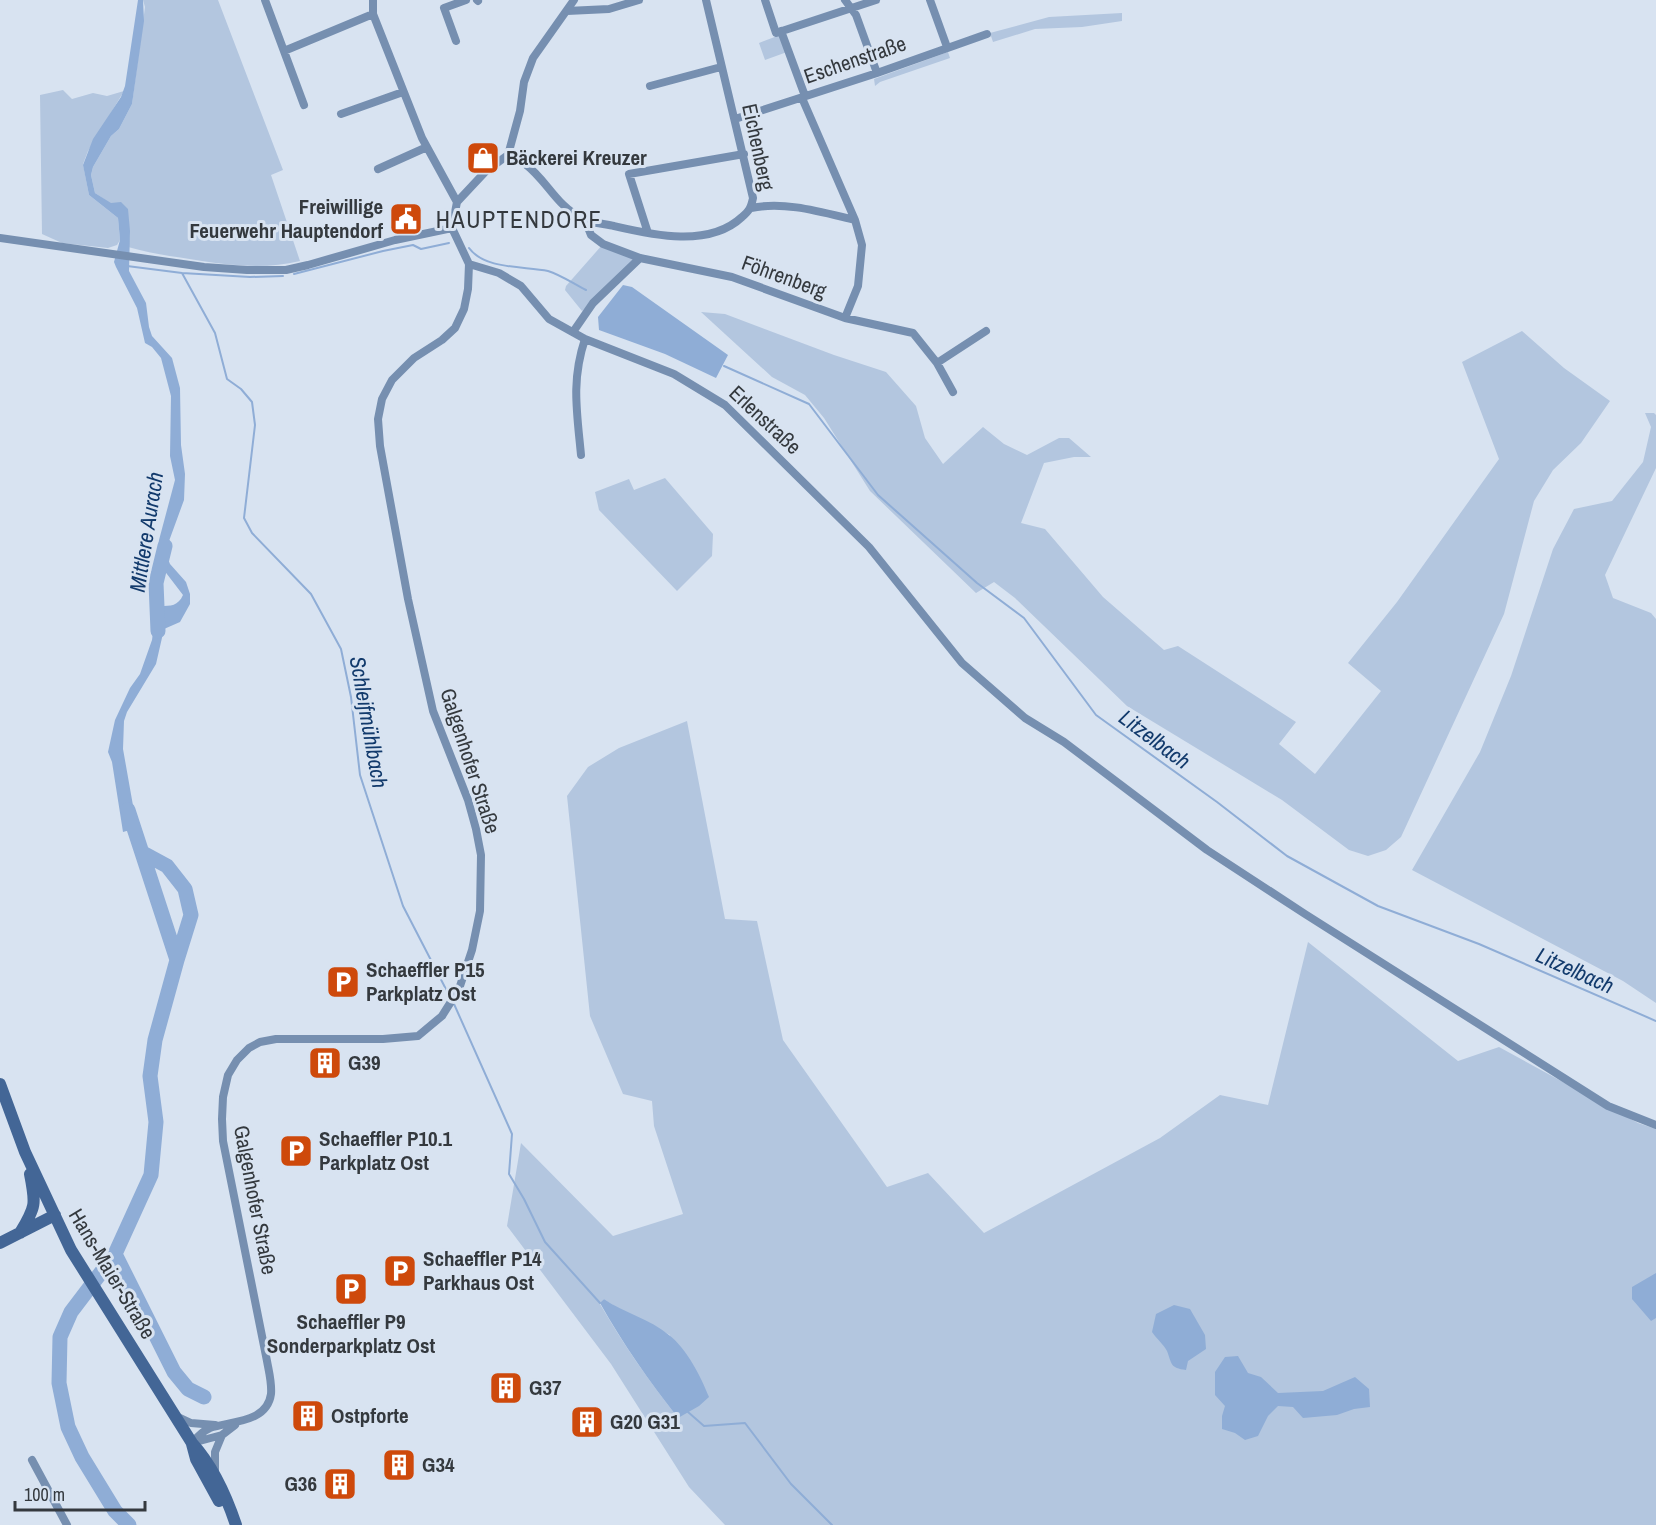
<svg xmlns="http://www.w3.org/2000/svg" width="1656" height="1525" viewBox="0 0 1656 1525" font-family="'Archivo Narrow',sans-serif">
  <rect width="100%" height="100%" fill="#d8e3f1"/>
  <path fill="#b3c6df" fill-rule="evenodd" d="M143,0h75l65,170 -12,5 29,86c-33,8 -64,5 -98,0 -25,-4 -49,-7 -74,-14 7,-30 -11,-39 -33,-54l-4,-18 2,-8 18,-31 8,-7 13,-25 13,-97z
    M1122,13v8l-40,6 -47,2 -42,13 -3,-9 59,-16z
    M780,35l7,17 -22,8 -6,-17z
    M948,52l2,6 -70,24 -5,4 -1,-7z
    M63,90l9,9 21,-6 14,3 17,-5 -36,60 -5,13 6,31 29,23 2,22 -3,5 -9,3 -46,-5 -20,-9 -2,-139z
    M603,244l37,14 -47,45 -11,8 -17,-21 1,-4z
    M701,312l24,2 109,41 52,17 30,34 9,32 18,26 40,-37 21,17 23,11 32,-17h10l22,19h-17l-30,6 -23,60 24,6 58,68 61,53 14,-4 118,76 -17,22 36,30 66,-83 -33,-28 49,-61 102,-143 -37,-97 60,-31 42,37 46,33 -29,42 -28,27 -19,31 -30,113 -103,223 -15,13 -18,6 -19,-6 -67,-50 -155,-94 -112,-108 -21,-16 -18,11 -106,-102 -46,-73 -19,-23 -33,-18z
    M1645,413h9l2,2v53l-51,107 8,23 38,15 5,6v384l-33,-22 -211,-111 68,-118 31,-76 42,-127 21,-40 38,-8 31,-39 8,-35z
    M665,478l48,56 -1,22 -35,35 -78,-81 -4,-18 34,-13 5,11z
    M687,721l38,198 32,2 26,119 104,147 41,-14 56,60 176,-95 60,-43 48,10 40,-163 150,119 41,-14 139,76 18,6v396h-931l-36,-38 -78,-123 -104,-138 14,-83 92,93 70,-22 -29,-88 -2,-25 -29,-7 -33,-78 -23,-220 21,-29 31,-19zM604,1299l15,10 51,26 8,83c-29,-37 -55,-74 -78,-114z"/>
  <path fill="#8fadd6" d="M138,0h5l1,21 -12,83 -13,25 -8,7 -18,31 -2,8 4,18 16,10 10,-1 7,7 2,22 -1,40 17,32 3,24 3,9 20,22 8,30 1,57 4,29 -1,26 -19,52 5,12 16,18 4,12v10l-10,18 -16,7 -8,35 -29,48 -3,9 -1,28 14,79 -14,4 -11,-70 -4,-10 7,-32 15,-32 10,-14 12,-34 3,-23 5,-11c11,0 18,0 23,-11l-26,-34 2,-21 16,-60 -5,-24 1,-60 -10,-38 -9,-11 -7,-4 -8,-35 -21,-41 -2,-5 6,-22 -2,-22 -29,-23 -6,-30 10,-26 28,-42 4,-11z
    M623,285l9,2 96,68 -12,23 -51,-24 -66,-24 -1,-13z
    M1656,1273v45l-5,3 -19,-22v-12z
    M604,1299c20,14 46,20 65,36 18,14 32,42 40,62l-10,9 -21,12c-29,-37 -55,-74 -78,-115z
    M1174,1305l16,4 15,26 1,14 -18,12 -2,9c-16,-2 -14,-6 -19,-19 -3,-6 -11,-13 -15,-19l4,-18z
    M1238,1356l10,17 13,4 17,16 45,-2 32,-14 14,12 1,18 -16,2 -17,6 -34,3 -10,-11 -15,-1 -10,10 -10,20 -13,4 -10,-7 -13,-4v-13l3,-10 -10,-11v-23l10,-15z"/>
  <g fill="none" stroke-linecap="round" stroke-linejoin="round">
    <path stroke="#8fadd6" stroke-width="2" d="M469,248c16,22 56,18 79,23 13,4 26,13 38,19
      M127,266l55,7 33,60 12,46 14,10 11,13 3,23 -11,93 8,15 59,61 30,55 10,48 9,78 43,131 47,91
      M182,273l68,4 33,-1
      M294,274l89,-23 30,-6 8,4 28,-6
      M724,366l85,38 69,91 99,88 47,35 72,97 121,87 70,54 91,50 101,38 177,77
      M454,1004l58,130 -3,40 15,25 21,43 55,61
      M688,1412l16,14 41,-3 46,61 41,41"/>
    <path stroke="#8fadd6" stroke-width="15" d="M158,631l-2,-48 9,-37
      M128,810l49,150 -22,80 -5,36 6,46 -5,53 -36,79 -44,58 -11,25 -1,46 9,44 14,30 33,54 14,14
      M143,853l24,13 18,23 6,26 -14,45
      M115,1254l59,118 14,17 16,8"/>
    <path stroke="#768fb0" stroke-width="8" d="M265,0l39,105
      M373,0v14l49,124 35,64
      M477,0l1,1
      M765,0l11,33 100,-33
      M845,0l11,15 21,58
      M930,0l17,47
      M567,11l42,-2 30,-9
      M781,31l24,65
      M456,41l-12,-33 22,-8
      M284,51l89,-37
      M650,86l71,-19
      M802,98l53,122
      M341,114l62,-22
      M735,119l142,-46 110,-39
      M508,155c5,3 11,5 16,8 24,18 31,42 59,56 9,4 22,5 31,7 39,9 95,22 128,-9 7,-6 9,-9 11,-19l-47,-198
      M378,169l49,-22
      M751,208c34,-7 70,4 104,12l7,25 -4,41 -13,32
      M585,220l6,15 12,9 37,14 92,19 113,41 68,15 24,30 16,29
      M452,228l5,-26 29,-31 22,-16 12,-44 4,-29 9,-24 41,-58
      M648,233l-19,-59 115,-20
      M0,238l204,29 43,3h39l22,-5 87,-25 57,-12
      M469,264l30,9 22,13 28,33 36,20 89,35 51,31 144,142 93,116 63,55 39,24 143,108 98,64 303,192 48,19
      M573,332l20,-29 47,-45
      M937,363l49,-32
      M581,455c-4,-43 -10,-74 4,-116
      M176,1416l15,7 24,2
      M192,1443c5,-6 11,-12 18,-15 21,-7 57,-5 61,-34 1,-11 -2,-22 -4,-33l-44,-220 -1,-22 1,-22 5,-22 9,-15 12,-12 11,-6 16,-3h107l35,-3 24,-20 17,-27 13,-39 8,-39 1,-56 -5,-26 -8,-29 -35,-89 -25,-112 -28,-153 -2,-27 4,-20 10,-19 22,-22 28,-18 13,-12 9,-19 4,-20 1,-25 -17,-36
      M192,1443l30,-8 13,-10
      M32,1460l35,65
      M215,1473v-21l7,-17"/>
    <path stroke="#436696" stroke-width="12" d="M0,1084l25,68 46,98 121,193c21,23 34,52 44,82
      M20,1233c16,-26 16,-29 10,-59
      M0,1243l55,-28
      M192,1444l4,15 23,42"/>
  </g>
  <defs>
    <symbol id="shop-square" viewBox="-11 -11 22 22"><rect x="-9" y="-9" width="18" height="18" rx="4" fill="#ce490b" stroke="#d8e3f1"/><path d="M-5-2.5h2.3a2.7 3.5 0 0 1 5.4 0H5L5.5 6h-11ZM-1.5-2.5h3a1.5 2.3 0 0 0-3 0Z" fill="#fff"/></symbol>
    <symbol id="civic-square" viewBox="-11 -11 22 22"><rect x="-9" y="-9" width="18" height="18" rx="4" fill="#ce490b" stroke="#d8e3f1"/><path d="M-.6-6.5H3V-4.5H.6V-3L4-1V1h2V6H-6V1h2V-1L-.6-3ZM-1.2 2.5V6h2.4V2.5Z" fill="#fff"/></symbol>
    <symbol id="parking-square" viewBox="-11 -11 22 22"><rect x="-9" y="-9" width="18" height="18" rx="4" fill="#ce490b" stroke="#d8e3f1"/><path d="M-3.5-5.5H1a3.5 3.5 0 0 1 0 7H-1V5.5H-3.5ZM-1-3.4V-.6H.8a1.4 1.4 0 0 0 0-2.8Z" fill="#fff"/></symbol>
    <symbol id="building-square" viewBox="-11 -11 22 22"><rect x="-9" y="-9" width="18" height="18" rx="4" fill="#ce490b" stroke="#d8e3f1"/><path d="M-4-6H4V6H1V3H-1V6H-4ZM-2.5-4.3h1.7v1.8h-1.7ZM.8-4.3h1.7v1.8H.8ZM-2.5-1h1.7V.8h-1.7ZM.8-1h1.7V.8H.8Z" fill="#fff"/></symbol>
  </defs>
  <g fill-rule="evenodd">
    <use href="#shop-square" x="464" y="139" width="38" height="38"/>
    <use href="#civic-square" x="387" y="200" width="38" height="38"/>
    <use href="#parking-square" x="324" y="963" width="38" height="38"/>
    <use href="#building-square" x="306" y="1044" width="38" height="38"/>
    <use href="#parking-square" x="277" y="1132" width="38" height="38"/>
    <use href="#parking-square" x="381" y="1252" width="38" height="38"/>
    <use href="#parking-square" x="332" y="1270" width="38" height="38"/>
    <use href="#building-square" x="487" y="1369" width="38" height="38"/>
    <use href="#building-square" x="289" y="1397" width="38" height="38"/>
    <use href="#building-square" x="568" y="1403" width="38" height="38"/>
    <use href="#building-square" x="380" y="1446" width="38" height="38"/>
    <use href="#building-square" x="321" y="1465" width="38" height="38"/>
  </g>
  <g text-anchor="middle" stroke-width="6" stroke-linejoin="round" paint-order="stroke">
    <g font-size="21" fill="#34393e" stroke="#d8e3f1">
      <text transform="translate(855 60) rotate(-19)" y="7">Eschenstraße</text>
      <text transform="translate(758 147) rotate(78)" y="7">Eichenberg</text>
      <text transform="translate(784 277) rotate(20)" y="7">Föhrenberg</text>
      <text transform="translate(765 420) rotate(43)" y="7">Erlenstraße</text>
      <text transform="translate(470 761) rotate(72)" y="7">Galgenhofer Straße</text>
      <text transform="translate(255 1200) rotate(79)" y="7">Galgenhofer Straße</text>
      <text transform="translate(112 1274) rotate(59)" y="7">Hans-Maier-Straße</text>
    </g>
    <g font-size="21" font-weight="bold" fill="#34393e" stroke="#d8e3f1" text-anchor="start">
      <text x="506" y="165">Bäckerei Kreuzer</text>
      <text x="383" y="214" text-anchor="end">Freiwillige<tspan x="383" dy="24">Feuerwehr Hauptendorf</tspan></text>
      <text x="366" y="977">Schaeffler P15<tspan x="366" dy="24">Parkplatz Ost</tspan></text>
      <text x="348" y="1070">G39</text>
      <text x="319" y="1146">Schaeffler P10.1<tspan x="319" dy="24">Parkplatz Ost</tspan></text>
      <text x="423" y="1266">Schaeffler P14<tspan x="423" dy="24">Parkhaus Ost</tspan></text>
      <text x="351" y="1329" text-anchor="middle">Schaeffler P9<tspan x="351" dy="24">Sonderparkplatz Ost</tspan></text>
      <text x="529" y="1395">G37</text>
      <text x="331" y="1423">Ostpforte</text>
      <text x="610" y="1429">G20 G31</text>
      <text x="422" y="1472">G34</text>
      <text x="317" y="1491" text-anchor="end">G36</text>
    </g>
    <g font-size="22" font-style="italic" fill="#123a6c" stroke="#d8e3f1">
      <text transform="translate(146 532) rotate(-81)" y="8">Mittlere Aurach</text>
      <text transform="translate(369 722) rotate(80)" y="8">Schleifmühlbach</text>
      <text transform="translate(1155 739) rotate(37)" y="8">Litzelbach</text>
      <text transform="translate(1575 970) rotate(24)" y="8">Litzelbach</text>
    </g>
    <g font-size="24" letter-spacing="1.5" fill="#34393e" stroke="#d8e3f1">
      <text x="519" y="228">HAUPTENDORF</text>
    </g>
  </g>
  <path d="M15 1501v9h130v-9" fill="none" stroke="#34393e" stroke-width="3"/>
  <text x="24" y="1501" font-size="18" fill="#34393e" stroke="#d8e3f1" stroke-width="4.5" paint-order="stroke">100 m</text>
</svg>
